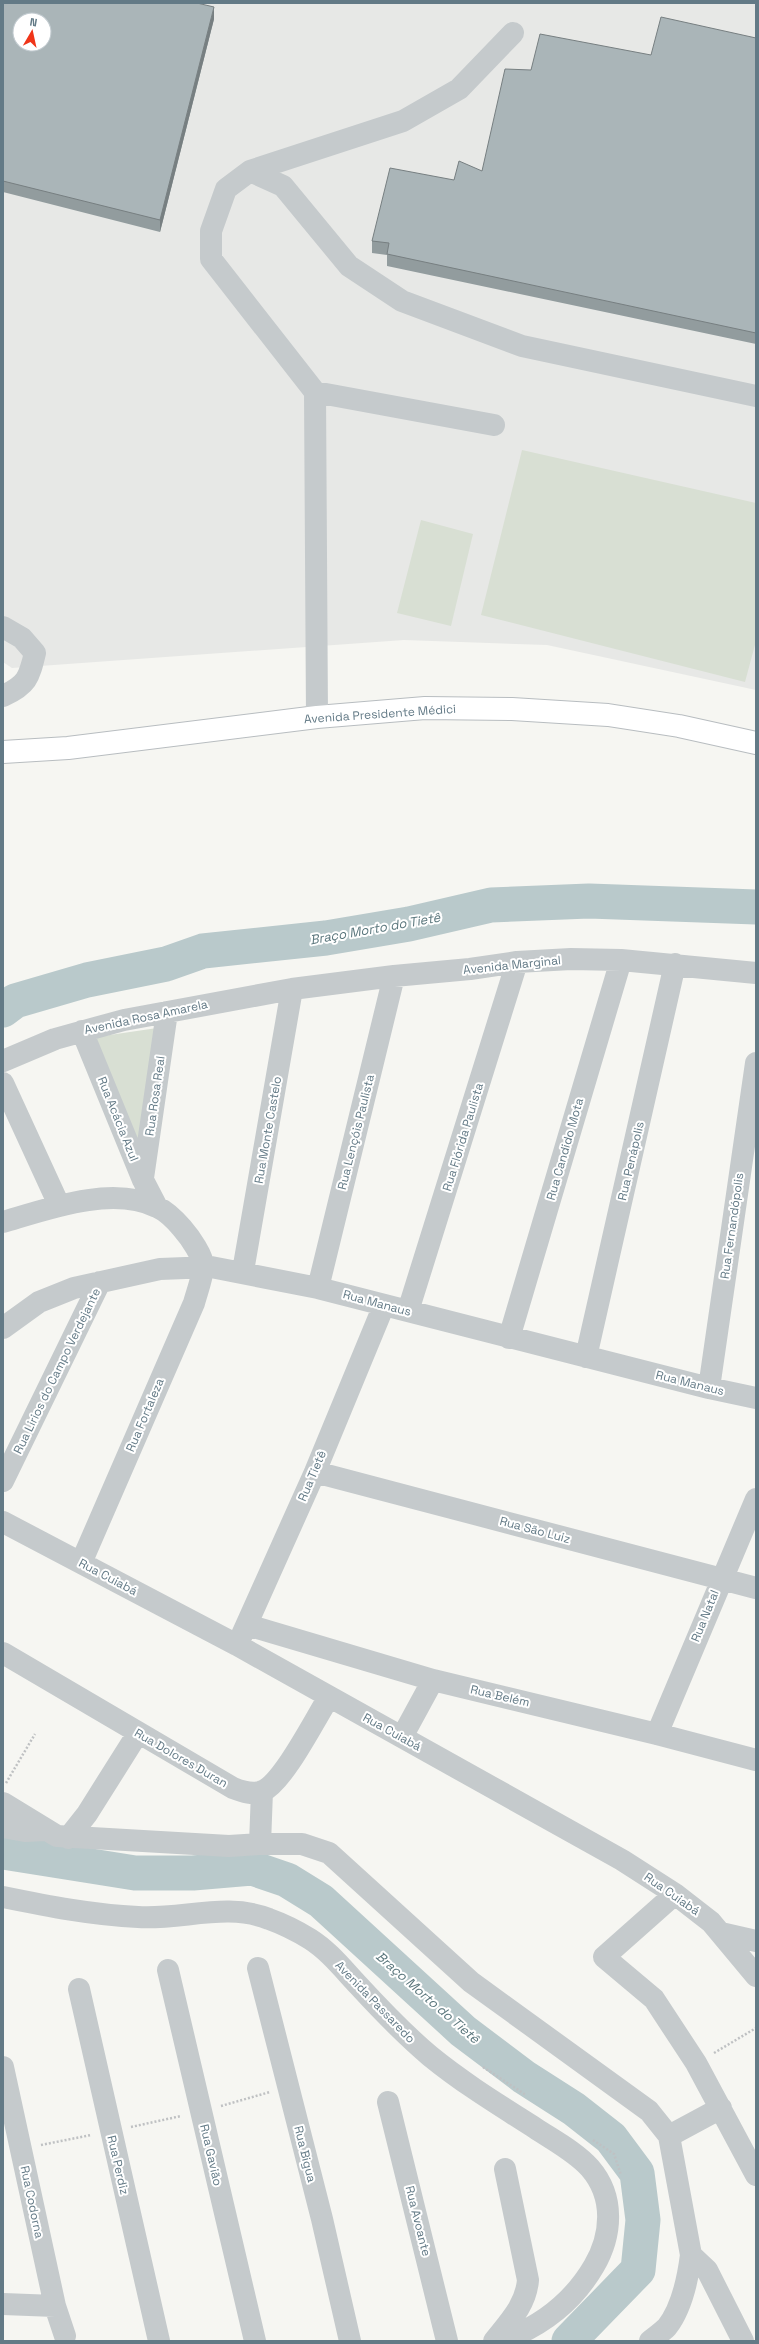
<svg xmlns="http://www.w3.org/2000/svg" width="759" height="2344" viewBox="0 0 759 2344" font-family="'Space Grotesk',sans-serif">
  <rect width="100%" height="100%" fill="#f6f6f2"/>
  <path fill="#e7e8e6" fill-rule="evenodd" d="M3,3h753v687l-209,-45 -143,-5 -392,28 -9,-6zM20,20h24v24h-24z"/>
  <path fill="#d8dfd3" d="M522,450l234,53v138l-11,41 -264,-67z
    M421,520l52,14 -22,92 -54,-13z
    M157,1028l-17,132 -44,-123z"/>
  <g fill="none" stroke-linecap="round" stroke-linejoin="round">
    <path stroke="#b9c9cb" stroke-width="35" d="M3,1010l12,-9 72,-21 79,-16 37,-13 123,-13 83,-14 82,-19 98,-4 167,6
      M3,1852l132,21h58l59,-5 35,12 34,21 142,130 61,46 50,32 37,29 26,35 6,47 -5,50 -69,71"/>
    <defs>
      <path id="major" d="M3,752l65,-4 249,-31 108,-9 87,1 96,6 71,11 77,17"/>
    </defs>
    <use href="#major" stroke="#b8bdc0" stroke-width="24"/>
    <path stroke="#bfc1c3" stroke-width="2.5" stroke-dasharray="2 2" stroke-linecap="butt" d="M6,1783l29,-49
      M714,2053l42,-25
      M483,2067l43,28
      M221,2106l49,-14
      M131,2127l50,-11
      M593,2140l21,14 7,21
      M41,2145l50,-10"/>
    <path stroke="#c5cacc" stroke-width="22" d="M250,171l33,15 66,80 53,35 120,45 234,50
      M315,392l179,33
      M3,627l19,11 13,15c-6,25 -8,32 -32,43
      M317,717l-2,-325 -104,-133v-28l15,-42 24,-18 153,-50 56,-32 54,-56
      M82,1031l61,149 14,27
      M3,1061l52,-22 69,-19 168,-31 102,-13 76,-7 47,-7 54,-3 50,1 135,13
      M3,1083l56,122
      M143,1178l24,-166
      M3,1222c44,-13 109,-37 154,-15 9,4 19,14 25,21 7,8 23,30 21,40 -1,11 -6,24 -9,35l-113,260
      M243,1271l49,-282
      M318,1288l76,-312
      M408,1311l109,-349
      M3,1328l36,-26 35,-14 86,-19 51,-2 107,21 391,100 47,10
      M509,1338l112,-378
      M586,1357l89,-393
      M709,1388l47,-325
      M315,1472l441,116
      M3,1481l97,-199
      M3,1522l234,123 385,215 53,34 36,28 45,54
      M247,1625l186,55 224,54 99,26
      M241,1637l74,-165 69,-167
      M3,1653l230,135c10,4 20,7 30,3 21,-10 52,-72 66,-94
      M657,1734l99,-235
      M402,1737l31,-57
      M3,1803l54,33 172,10 31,-2 2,-53
      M3,1827l22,4 20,-1
      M68,1838l19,-24 51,-81
      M260,1844h42l27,9 142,129 178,129 20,25 22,119
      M675,1894l-71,63 50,42 42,64 60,112
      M3,1897c44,9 90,18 135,20 44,3 89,-15 131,2 14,5 28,12 41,20 19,12 33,30 49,47 23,25 45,48 71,70 33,27 69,49 105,72 18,12 41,24 55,40 25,29 22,67 4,98 -21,36 -54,61 -93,75
      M721,1933l35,8
      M258,1968l64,251 28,122
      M168,1970l87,371
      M79,1989l80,352
      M3,2067l52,239 10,30
      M388,2102l59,239
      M669,2136l52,-28
      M3,2304l52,2
      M494,2341c15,-19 32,-36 34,-61l-23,-111
      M650,2341c5,-4 12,-9 17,-14 15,-19 21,-49 24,-72l16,15 36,71"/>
    <use href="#major" stroke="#fff" stroke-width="22"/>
  </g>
  <path fill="#929c9e" d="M3,3l211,16 -54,213 -157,-40z
    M756,38v306l-369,-78v-11l-15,-2v-12l82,-61 28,-9 49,-101 120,-15z"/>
  <path fill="#777f81" d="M214,7v12l-54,213v-12z"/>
  <path fill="#aab5b8" stroke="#777f81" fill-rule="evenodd" d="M3,3h194l17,4 -54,213 -157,-39zM20,20h24v24h-24z
    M661,17l95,21v295l-369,-79 2,-11 -17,-2 18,-73 64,12 5,-19 23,10 23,-102 26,1 9,-36 111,21z"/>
  <g text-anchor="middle" stroke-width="4" stroke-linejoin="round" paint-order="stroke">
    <g font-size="12" fill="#637a86" stroke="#fff">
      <text transform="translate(380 714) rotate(-4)" y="4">Avenida Presidente Médici</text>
      <text transform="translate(512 965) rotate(-6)" y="4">Avenida Marginal</text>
      <text transform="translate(146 1017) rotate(-12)" y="4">Avenida Rosa Amarela</text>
      <text transform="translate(155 1096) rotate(-82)" y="4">Rua Rosa Real</text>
      <text transform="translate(118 1119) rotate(68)" y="4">Rua Acácia Azul</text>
      <text transform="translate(268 1130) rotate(-80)" y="4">Rua Monte Castelo</text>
      <text transform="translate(356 1132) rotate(-76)" y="4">Rua Lençóis Paulista</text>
      <text transform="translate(463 1137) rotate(-73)" y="4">Rua Flórida Paulista</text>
      <text transform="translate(565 1149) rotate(-74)" y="4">Rua Candido Mota</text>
      <text transform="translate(631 1161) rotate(-77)" y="4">Rua Penápolis</text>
      <text transform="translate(732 1226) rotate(-82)" y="4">Rua Fernandópolis</text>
      <text transform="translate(377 1303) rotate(15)" y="4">Rua Manaus</text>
      <text transform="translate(57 1371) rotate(-64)" y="4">Rua Lirios do Campo Verdejante</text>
      <text transform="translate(690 1383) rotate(14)" y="4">Rua Manaus</text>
      <text transform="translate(145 1415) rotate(-67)" y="4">Rua Fortaleza</text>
      <text transform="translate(312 1476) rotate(-67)" y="4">Rua Tietê</text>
      <text transform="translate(535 1530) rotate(15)" y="4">Rua São Luiz</text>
      <text transform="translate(108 1577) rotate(28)" y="4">Rua Cuiabá</text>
      <text transform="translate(705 1616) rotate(-68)" y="4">Rua Natal</text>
      <text transform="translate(500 1696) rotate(13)" y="4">Rua Belém</text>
      <text transform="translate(392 1732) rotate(29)" y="4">Rua Cuiabá</text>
      <text transform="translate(181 1758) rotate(30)" y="4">Rua Dolores Duran</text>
      <text transform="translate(672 1894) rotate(35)" y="4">Rua Cuiabá</text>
      <text transform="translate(375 2002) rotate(46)" y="4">Avenida Passaredo</text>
      <text transform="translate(305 2154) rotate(76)" y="4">Rua Bigua</text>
      <text transform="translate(211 2155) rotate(77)" y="4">Rua Gavião</text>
      <text transform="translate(118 2165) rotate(77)" y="4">Rua Perdiz</text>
      <text transform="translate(32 2202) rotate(78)" y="4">Rua Codorna</text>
      <text transform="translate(418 2221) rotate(76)" y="4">Rua Avoante</text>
    </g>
    <g font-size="13" font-style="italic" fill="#5a767c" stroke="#fff">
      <text transform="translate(375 928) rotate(-10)" y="5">Braço Morto do Tietê</text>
      <text transform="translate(428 1997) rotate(41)" y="5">Braço Morto do Tietê</text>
    </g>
  </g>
  <rect width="759" height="2344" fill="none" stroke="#637a86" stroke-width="8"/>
  <g transform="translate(32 32) rotate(9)"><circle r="19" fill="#ffffff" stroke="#c1cacf"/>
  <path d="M0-3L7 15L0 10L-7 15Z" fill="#f03519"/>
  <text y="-6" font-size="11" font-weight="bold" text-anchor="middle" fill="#637a86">N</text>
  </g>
</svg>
